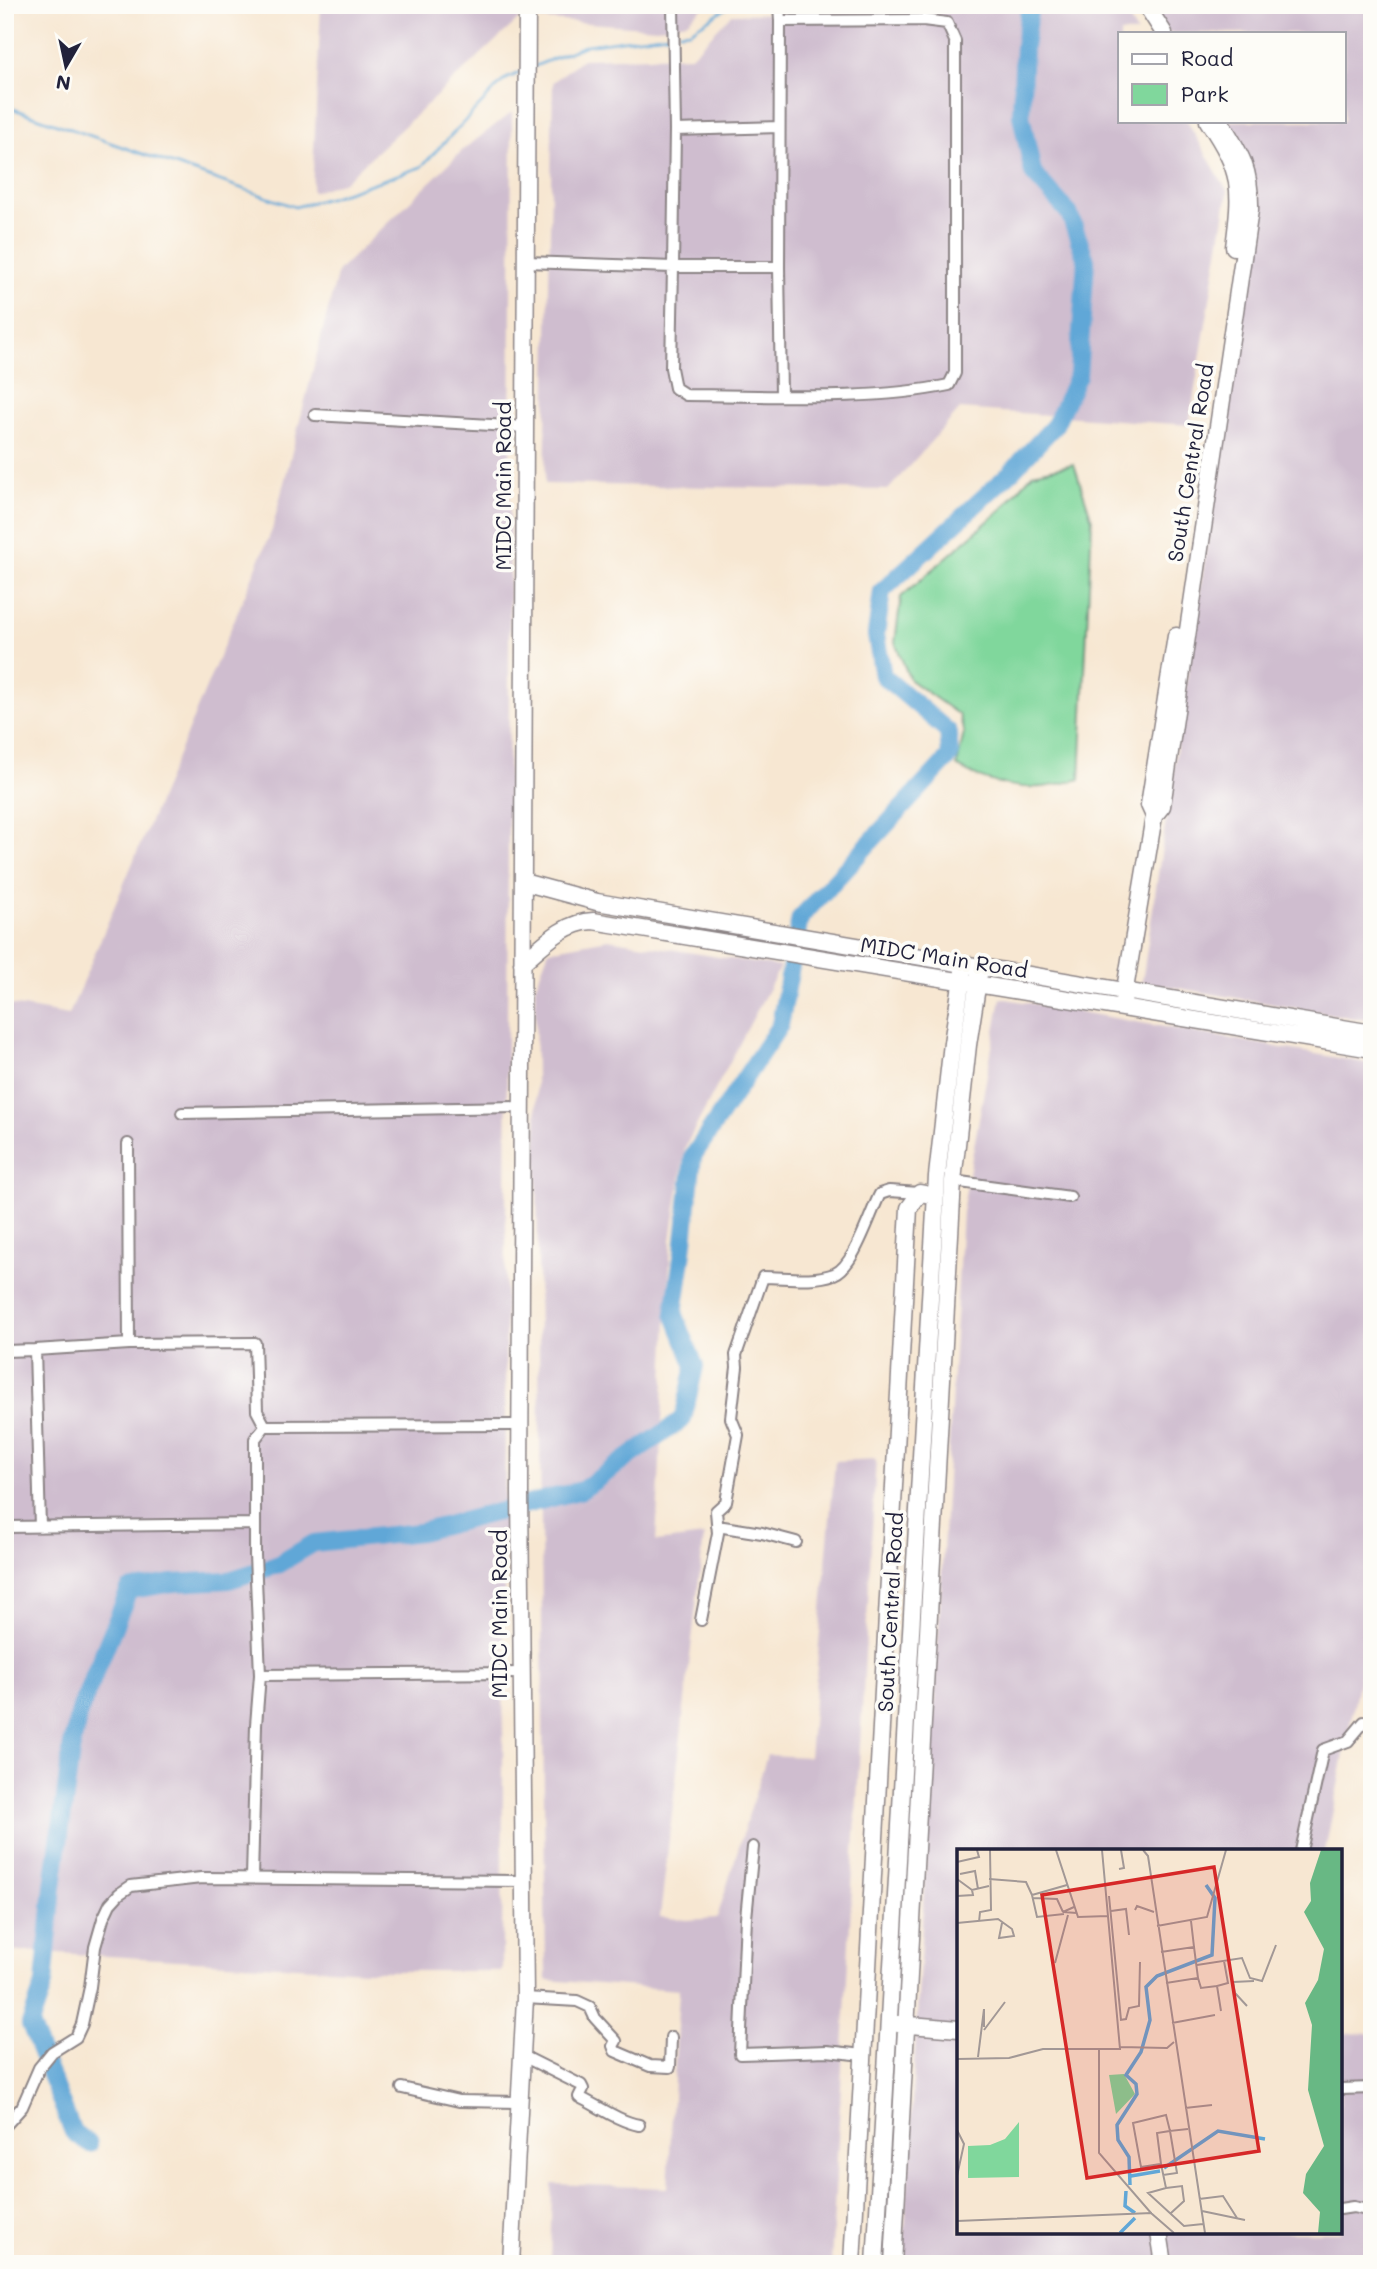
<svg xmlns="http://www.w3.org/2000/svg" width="1377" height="2269" viewBox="0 0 1377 2269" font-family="Mali,sans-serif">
  <rect width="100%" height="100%" fill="#fdfcf7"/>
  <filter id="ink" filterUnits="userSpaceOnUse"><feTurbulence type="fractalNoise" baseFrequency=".0143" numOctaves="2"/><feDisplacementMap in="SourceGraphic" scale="14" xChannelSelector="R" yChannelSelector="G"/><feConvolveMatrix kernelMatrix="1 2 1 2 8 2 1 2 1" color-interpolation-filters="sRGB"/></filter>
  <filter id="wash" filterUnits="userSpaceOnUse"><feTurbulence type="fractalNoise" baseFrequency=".00686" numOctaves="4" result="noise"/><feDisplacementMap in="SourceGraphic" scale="28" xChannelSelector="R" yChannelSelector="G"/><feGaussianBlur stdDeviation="1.57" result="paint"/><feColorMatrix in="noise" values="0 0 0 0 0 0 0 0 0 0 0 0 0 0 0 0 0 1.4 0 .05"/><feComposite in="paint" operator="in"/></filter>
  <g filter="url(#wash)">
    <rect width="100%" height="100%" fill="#f7e7d2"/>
    <path fill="#cfbdcf" d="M321,5h385l-20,17 -29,6 -137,-10 -176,164 -32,10z
      M1000,5h121l16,28h-17v88h67l41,71 -39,233 -229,-16 -72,81 -343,-6 8,-402 29,-23 109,-3 41,-42 258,-3z
      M1146,5h226v1016l-230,-39 117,-787 -44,-74h129v-88h-181z
      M512,112l-10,1859h-137l-360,-21v-946l64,11 203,-485 66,-259 125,-121z
      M608,939l172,28 -95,180 -14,93 -15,302 48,-6 -44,381 27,3 30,-2 50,-163 42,2 26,-296 41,-2 -45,805h-281l2,-80 116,4 11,-198 -133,-10 -11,-993 14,-37z
      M1001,998l371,66v549l-47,238h-366v381h381v-199l32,1v230h-469l59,-1052z"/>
    <path fill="#80d79c" stroke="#517c6c" stroke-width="2" d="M1074,464l18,56 -12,259c-12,3 -25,7 -38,8 -28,2 -62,-6 -85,-21l7,-34 -5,-17 -49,-35 -15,-38 6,-45 101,-88 31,-36z"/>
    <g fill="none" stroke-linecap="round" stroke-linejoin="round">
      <path stroke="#61a7d7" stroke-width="2.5" d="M679,32l11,-1 41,-26
        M533,67l53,-22 82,-11
        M5,106l290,101 37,-10 89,-30 83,-87 17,-8"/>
      <path stroke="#61a7d7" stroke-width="18" d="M89,2144l-16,-12 -43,-107 14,-41 9,-98 19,-141 8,-35 49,-120 44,-7 56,-3 48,-15 37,-22 106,-11 162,-42 101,-71 12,-53 -21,-53 9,-62 10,-95 87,-131 20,-107 150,-162 -2,-25 -65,-55 -7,-41 6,-44 130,-120 43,-46 23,-50 8,-115 -17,-47 -36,-40 -12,-58 3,-69 6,-41"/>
    </g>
  </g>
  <g filter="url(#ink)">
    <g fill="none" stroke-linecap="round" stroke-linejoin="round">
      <defs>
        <path id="street" d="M673,5l2,125 -2,137h106l1,-246
          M675,130l104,-3
          M526,262l147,5 -2,101 4,20 11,7c83,0 181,7 263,-10l6,-12v-332l-8,-18 -24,-3 -143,1 -1,-16
          M779,267l2,128
          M315,415l210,12
          M182,1113l340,-6
          M953,1181l117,16
          M129,1344l126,-1 2,68 8,15
          M5,1351l30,-1
          M717,1526l45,7 34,9
          M5,1527l250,-3
          M40,1527l-5,-177 94,-6 -1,-200
          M701,1620l17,-87 -2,-22 10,-9 12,-67 -7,-17 6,-51 -1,-12 27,-78c23,0 49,5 71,-3 20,-7 36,-61 46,-80l9,-3 31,2
          M260,1675l-5,-120v-116l10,-13 255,-1
          M753,1847l-7,71 -6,136 87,-3 36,4
          M1301,1851l22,-101 25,-9 16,-19
          M252,1878l4,-153 4,-50 261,-2
          M525,1998l52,3 13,6 5,11 21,23 -3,5 2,5 35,15 20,1 1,-30
          M523,2056l58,29 2,4 -4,8c19,9 39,24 60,28
          M402,2088l57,13 61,1
          M1340,2089l32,-1
          M5,2126l17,-19 17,-39 13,-16 24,-15 6,-13 8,-37 5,-40 8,-28 7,-15 9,-10 12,-8 70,-8 322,3
          M1340,2209l13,-2 19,4"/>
        <path id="secondary" d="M1146,5l18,28
          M1208,121c34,51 34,66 26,126
          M1154,816l-5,-11 27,-169
          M523,882l74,20 775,131
          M522,963c21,-18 42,-41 71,-42l779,128
          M1122,1007l32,-191 8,-10 88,-596c1,-40 -9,-56 -30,-89
          M898,2024l61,5
          M1159,2232l5,32
          M511,2264l14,-266 -5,-506 7,-1487
          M852,2264l57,-1056 11,-15 16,3
          M875,2264l62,-1088 15,-133 12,-78
          M893,2264l60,-1083 15,-136 12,-77"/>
      </defs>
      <use href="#street" stroke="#8c8486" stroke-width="14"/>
      <use href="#secondary" stroke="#8c8486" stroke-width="19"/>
      <use href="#street" stroke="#fff" stroke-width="10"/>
      <use href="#secondary" stroke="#fff" stroke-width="16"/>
    </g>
  </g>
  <g text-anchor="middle" stroke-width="7" stroke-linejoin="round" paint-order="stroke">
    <g font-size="21" fill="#22223b" stroke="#fdfcf7">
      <text transform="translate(1191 463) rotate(-81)" y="7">South Central Road</text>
      <text transform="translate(504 486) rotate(-90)" y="7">MIDC Main Road</text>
      <text transform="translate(944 958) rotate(9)" y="7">MIDC Main Road</text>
      <text transform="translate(891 1612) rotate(-87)" y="7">South Central Road</text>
      <text transform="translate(500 1614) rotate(-90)" y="7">MIDC Main Road</text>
    </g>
  </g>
  <g transform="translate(957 1849)">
    <rect width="385" height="385" fill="#f7e7d2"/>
    <path d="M167,225l11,20 -19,20 -7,-39zM62,273v55l-51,1v-32l22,-1 15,-6z" fill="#80d79c"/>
    <path d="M364,1h21v383h-24l2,-21 -17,-19 3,-19 18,-28 -16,-56 4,-65 -7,-22 13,-23 6,-31 -20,-37 7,-11 -1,-18z" fill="#68b884"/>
    <path fill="none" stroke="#61a7d7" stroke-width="3.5" d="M207,319l54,-37 47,8M174,327l29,-5M173,336l-1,-28 -11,-17 -1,-15 20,-31 -1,-10 -10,-9 15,-23 9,-32 -4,-33 11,-11 55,-21 3,-57 -9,-13M169,342l-1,15 10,7M163,384l15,-15"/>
    <path fill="none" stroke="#a29896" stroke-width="2" d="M99,1l22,67 30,-1M186,1l5,6 57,377M0,13l22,-5 -2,-7M162,20l5,-1 -3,-18M3,25l15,-3 3,18M0,30l15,11 17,-4M32,30l37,3 6,13 35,-10M75,46l5,22 27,-3M0,47l16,-1 -1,-5M152,47l12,124M75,49l25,1 6,13M117,58l-11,5 14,1M178,61l2,-4 17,6M154,62l15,-2 3,26M22,73l1,-10 11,-2 -1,-60M0,74l41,-4 14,10 2,7 -15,2 3,-15M200,77l50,-9 19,-67M204,103l33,-5 -3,-26M98,114l13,-48M240,116l45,-7 8,20 12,3 14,-36M241,129l3,10 16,-2M276,133l2,11 12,13M276,133l21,-1M209,134l32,-5 -4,-31M264,162l-4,-25 11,-3 -4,-22M163,171l6,-1 3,-11 10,-2 1,-44M215,174l43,-8M27,181l21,-28M163,198l47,1 7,-6M142,199v105l52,60 23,20M21,208l6,-48v18M0,210l52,-1 34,-9h77l-18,-199M228,259l27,-3M231,280l-18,2 -4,-16 -33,8 8,44 20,-3 5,24 -18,5 36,33 19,-2M0,281l7,14 -7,32M204,315l-4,-31 13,-2 7,42 -14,2M209,339l16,-2 2,15 -13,12M242,350l24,-3 14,22M245,362l43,9M0,372l195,-8"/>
    <path fill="#d62828" fill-opacity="0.15" stroke="#d62828" stroke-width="3.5" d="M257,18l45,284 -172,27 -45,-283z"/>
    <rect width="385" height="385" fill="none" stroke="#22223b" stroke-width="3.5"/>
  </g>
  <rect width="1377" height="2269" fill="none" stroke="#fdfcf7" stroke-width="28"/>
  <rect x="1118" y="32" width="228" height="91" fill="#fdfcf7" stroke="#a5a5ac" stroke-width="2"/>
  <rect x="1132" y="54" width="35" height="10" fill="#ffffff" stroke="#a5a5ac" stroke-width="2"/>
  <text x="1181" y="66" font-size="21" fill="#22223b">Road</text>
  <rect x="1132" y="84" width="35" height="21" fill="#80d79c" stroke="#a5a5ac" stroke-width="2"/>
  <text x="1181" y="102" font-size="21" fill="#22223b">Park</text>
  <g transform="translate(66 66) rotate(189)" stroke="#fdfcf7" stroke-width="5" paint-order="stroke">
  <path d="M0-5L12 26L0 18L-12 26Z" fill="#22223b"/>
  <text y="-10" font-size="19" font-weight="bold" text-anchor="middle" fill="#22223b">N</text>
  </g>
</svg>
